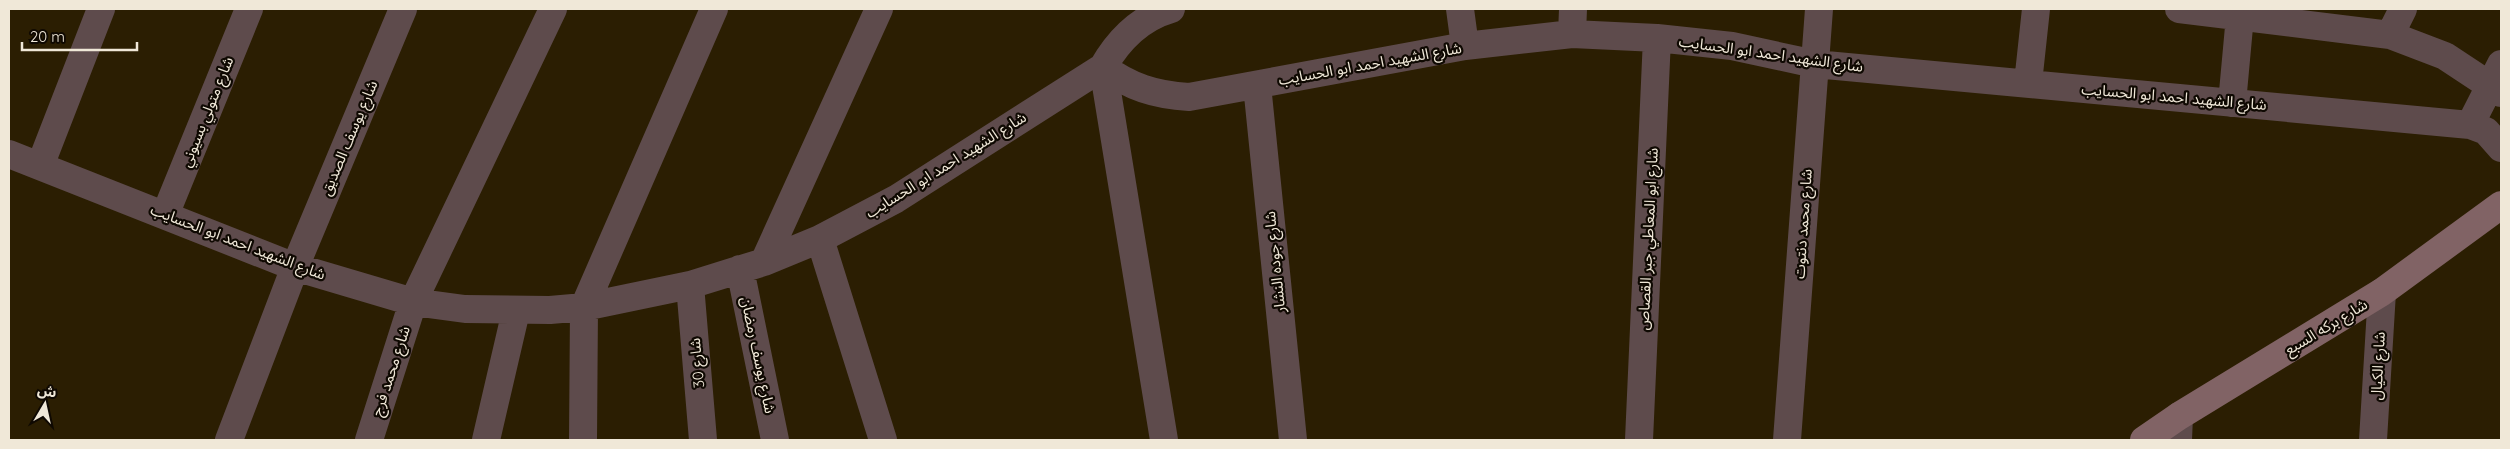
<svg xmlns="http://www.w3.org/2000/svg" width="2510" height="449" viewBox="0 0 2510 449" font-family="Quicksand,'Noto Sans Arabic',sans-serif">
  <rect width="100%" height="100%" fill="#2b1e02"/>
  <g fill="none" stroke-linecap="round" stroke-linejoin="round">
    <path stroke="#5e4b4c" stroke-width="28" d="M1460,9l5,37
      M2179,9l211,26 55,21 56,37
      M1572,34l1,-25
      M2390,35l13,-26
      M1103,67c27,20 52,28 86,30l276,-51 107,-12 85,4 75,8 83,18 655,61 16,6 15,17
      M1103,67l61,373
      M2028,83l8,-74
      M1257,85l36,355
      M2232,103l8,-87
      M2470,125l31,-61
      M9,154l286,113 118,35 52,7 85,1 34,-3 106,-22 74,-23 56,-23 76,-40 207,-132c16,-28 37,-49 68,-58
      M40,166l61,-157
      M165,215l84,-206
      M820,239l63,201
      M764,262l115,-253
      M740,269l35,171
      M690,285l13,155
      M229,440l66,-173 108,-258
      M369,440l44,-138 140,-293
      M486,440l30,-129
      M583,440l1,-133 130,-298
      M1639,440l18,-402
      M1787,440l32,-431
      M2178,440l1,-24
      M2373,440l9,-148"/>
    <path stroke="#816365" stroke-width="28" d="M2144,440l35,-24 203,-124 119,-87"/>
  </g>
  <g text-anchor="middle" stroke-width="4.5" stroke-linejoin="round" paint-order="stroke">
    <g font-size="15" fill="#f0e8d8" stroke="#0f0902">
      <text transform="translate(1771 54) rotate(8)" y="5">شارع الشهيد احمد ابو الحسايب</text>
      <text transform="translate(1370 64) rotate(-10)" y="5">شارع الشهيد احمد ابو الحسايب</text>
      <text transform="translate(2174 97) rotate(5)" y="5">شارع الشهيد احمد ابو الحسايب</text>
      <text transform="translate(207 112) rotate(-68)" y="5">شارع متولي بسيوني</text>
      <text transform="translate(349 138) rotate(-67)" y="5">شارع يوسف الصديق</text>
      <text transform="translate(946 165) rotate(-32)" y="5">شارع الشهيد احمد ابو الحسايب</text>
      <text transform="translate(1803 224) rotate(-86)" y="5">شارع محمد دنتوت</text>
      <text transform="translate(1648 239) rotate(-87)" y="5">شارع ابو المعاطي جبر القصاص</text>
      <text transform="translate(238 242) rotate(21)" y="5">شارع الشهيد احمد ابو الحسايب</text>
      <text transform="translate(1275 262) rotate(-96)" y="5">شارع جوده النشار</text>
      <text transform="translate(2326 327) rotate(-31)" y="5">شارع بركه السبع</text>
      <text transform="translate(758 355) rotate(78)" y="5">شارع يوسف رمضان</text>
      <text transform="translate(697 363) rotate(-95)" y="5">شارع 30</text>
      <text transform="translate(2378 366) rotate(-87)" y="5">شارع الكيال</text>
      <text transform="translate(391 371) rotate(-72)" y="5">شارع محمد فرج</text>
    </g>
  </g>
  <rect width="2510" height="449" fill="none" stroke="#f0e8d8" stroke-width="20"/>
  <g transform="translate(45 404) rotate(9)" stroke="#0f0902" stroke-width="4" paint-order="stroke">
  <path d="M0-4L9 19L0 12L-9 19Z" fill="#f0e8d8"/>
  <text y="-8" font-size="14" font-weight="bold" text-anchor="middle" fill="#f0e8d8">ش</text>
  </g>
  <path d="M22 42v8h115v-8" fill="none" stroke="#f0e8d8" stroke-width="2.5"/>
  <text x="30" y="42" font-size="15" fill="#f0e8d8" stroke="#0f0902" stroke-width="4" paint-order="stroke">20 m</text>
</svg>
